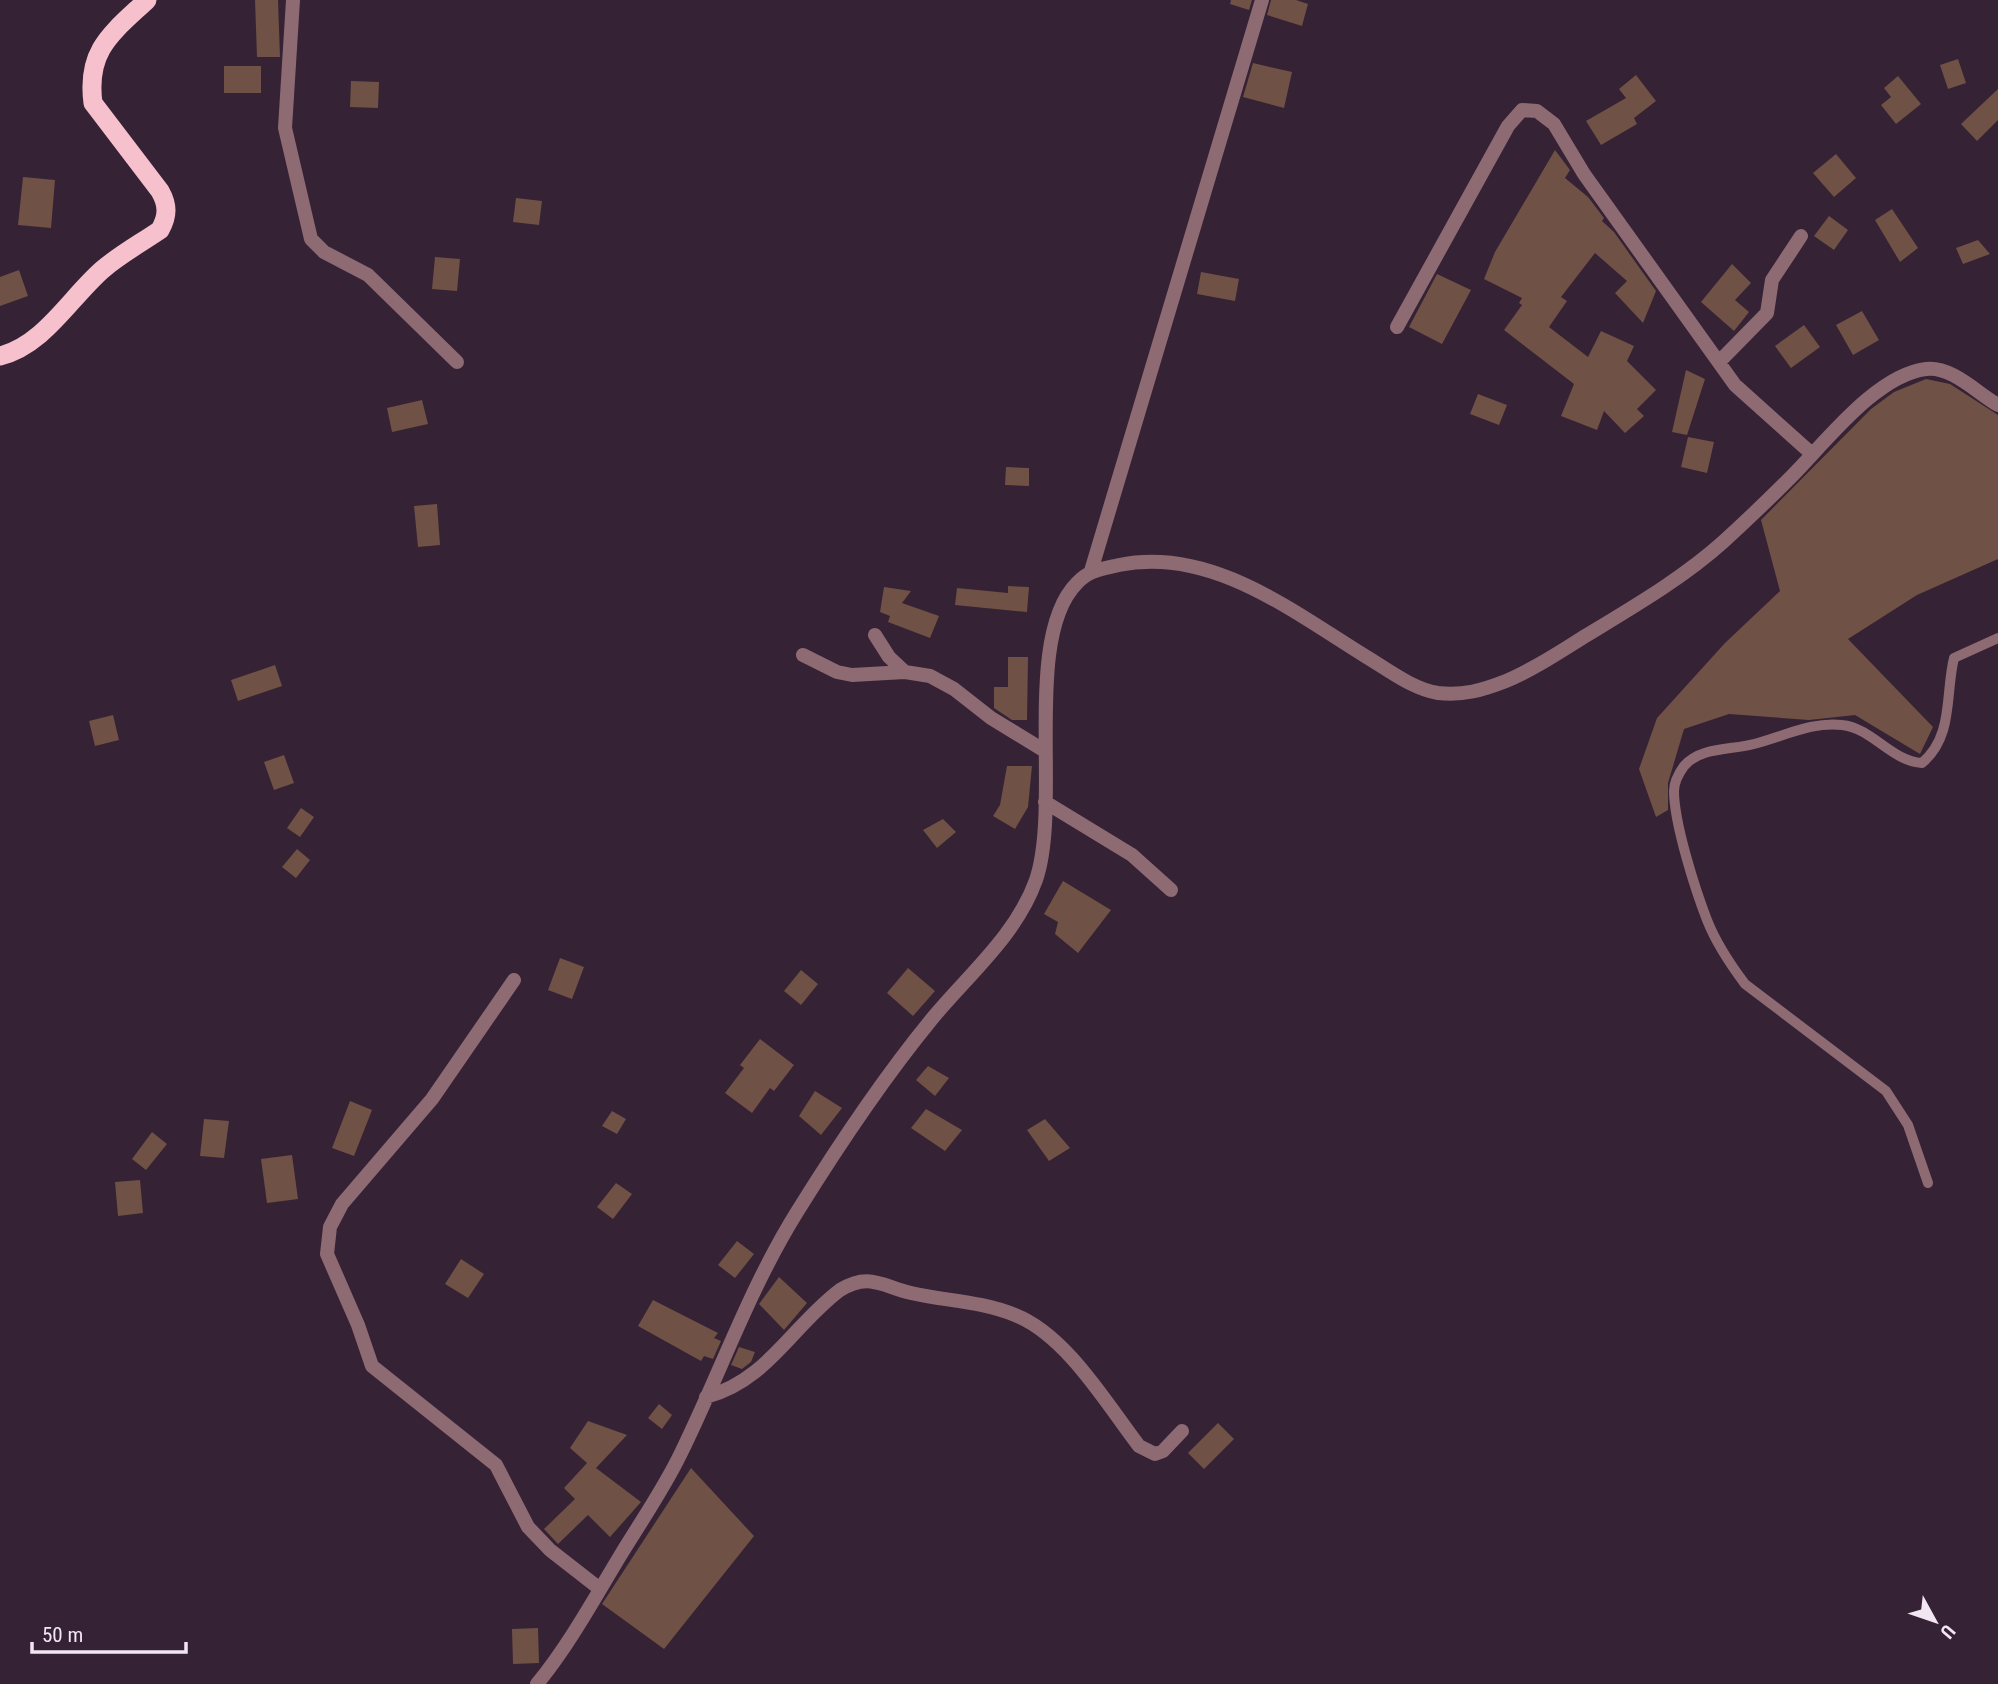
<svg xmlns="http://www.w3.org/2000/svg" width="1998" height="1684" viewBox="0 0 1998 1684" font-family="'Roboto Condensed',sans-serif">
  <rect width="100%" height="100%" fill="#352234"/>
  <path fill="#6f5145" d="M255,0h23l2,57h-23z
    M1231,0h21l-3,10 -19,-6z
    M1271,0h25l12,4 -6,22 -35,-11z
    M1958,59l8,24 -18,6 -8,-24z
    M1253,63l39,9 -8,36 -41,-11z
    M224,66h37v27h-37z
    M1636,75l20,26 -22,17 3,6 -36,21 -15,-24 40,-23 -7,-9z
    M1898,76l23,28 -25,20 -15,-19 10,-8 -7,-9z
    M351,81l28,1 -1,26 -28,-1z
    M1998,89v31l-21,21 -16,-17z
    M1555,150l15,20 -5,8 23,19 16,21 -2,3 12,11 42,59 -13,32 -28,-30 12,-12 -32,-28 -34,44 6,4 -18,26 39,30 13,-26 33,15 -7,15 29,29 -19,19 7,7 -19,17 -21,-22 -7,19 -36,-14 13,-32 -70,-54 18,-25 -3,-2 3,-5 -38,-19 11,-27z
    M1836,154l20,24 -22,19 -21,-24z
    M23,177l32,3 -4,48 -33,-3z
    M516,198l26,3 -3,24 -26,-3z
    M1892,209l26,39 -18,14 -25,-42z
    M1829,216l19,14 -14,20 -20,-14z
    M1978,240l12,14 -27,10 -7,-16z
    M435,257l25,2 -3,32 -25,-2z
    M1732,264l19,19 -16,17 14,12 -15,19 -33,-29z
    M19,270l9,26 -28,10v-29z
    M1201,272l38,7 -4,22 -38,-7z
    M1437,274l34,16 -29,54 -33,-17z
    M1862,311l17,29 -26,15 -17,-30z
    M1804,325l16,22 -29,21 -16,-22z
    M1686,370l19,9 -18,56 -15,-3z
    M1926,379l24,5 48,31v144l-81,36 -69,44 85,88 -13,27 -65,-39 -46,5 -80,-6 -45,15 -16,54v27l-12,7 -17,-48 18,-51 68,-75 55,-52 -19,-71 110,-111 23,-17z
    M1478,394l29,11 -8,20 -29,-11z
    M422,400l6,24 -36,8 -5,-24z
    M1688,437l26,5 -7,31 -26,-6z
    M1006,467l23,1v18l-24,-1z
    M437,504l3,41 -22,2 -4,-41z
    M1008,586l21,1 -2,25 -72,-7 2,-17 51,5z
    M884,587l27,4 -9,12 37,13 -9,22 -42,-16 2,-6 -10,-4z
    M1008,657h20l-1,63h-15l-18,-12v-21h14z
    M275,665l7,21 -44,15 -7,-21z
    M113,715l6,25 -24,6 -6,-25z
    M284,755l10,28 -20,7 -10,-28z
    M1007,766h25l-4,41 -13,22 -22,-13 7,-11z
    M301,808l13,9 -14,20 -13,-9z
    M943,819l13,13 -19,16 -14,-18z
    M297,849l13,11 -14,18 -14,-11z
    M1063,881l48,29 -33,43 -23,-19 3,-12 -14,-8z
    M560,958l24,9 -12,32 -24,-9z
    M908,968l27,23 -22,25 -26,-23z
    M801,970l17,14 -17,21 -17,-14z
    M760,1039l34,26 -20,26 -4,-3 -18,25 -27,-20 19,-25 -4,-3z
    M928,1066l21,12 -14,18 -19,-16z
    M815,1091l27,17 -21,27 -22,-19z
    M350,1101l22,9 -18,46 -22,-8z
    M926,1109l36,21 -17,21 -34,-23z
    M612,1111l14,8 -9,15 -15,-8z
    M204,1119l25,2 -5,37 -24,-2z
    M1045,1119l25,29 -21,13 -22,-31z
    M152,1132l15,12 -21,26 -14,-11z
    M292,1155l6,44 -31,4 -6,-44z
    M140,1180l3,33 -25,3 -3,-34z
    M616,1183l16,11 -19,25 -16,-12z
    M737,1241l17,13 -19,24 -17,-13z
    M461,1259l23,15 -16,24 -23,-14z
    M779,1277l28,26 -23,27 -25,-26z
    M653,1300l65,33 -4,5 7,3 -8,18 -9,-3 -3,5 -63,-35z
    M739,1347l16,5 -4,10 -9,7 -11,-4z
    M659,1404l13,11 -10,14 -14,-11z
    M588,1421l39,14 -31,33 45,34 -31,35 -22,-22 -30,29 -14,-15 31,-30 -11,-11 23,-25 -17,-15z
    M1218,1423l16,16 -30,30 -16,-16z
    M691,1468l63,68 -90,113 -62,-45z
    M538,1628l1,35 -26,1 -1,-35z"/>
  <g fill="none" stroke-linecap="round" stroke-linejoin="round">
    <path stroke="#8e6a73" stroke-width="10" d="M1928,1183l-20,-58 -22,-34 -141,-107c-15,-20 -29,-41 -38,-64 -12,-31 -33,-97 -33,-129 0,-9 5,-18 10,-25 16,-19 47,-16 70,-22 28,-7 59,-23 88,-19 30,3 49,36 80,38 32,-27 23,-69 32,-105l44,-20"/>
    <path stroke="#8e6a73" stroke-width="14" d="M293,0l-8,128 26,111 13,13 44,23 89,87
      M1397,327l111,-201 14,-16 15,1 17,13 30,50 151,211 77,69
      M1719,362l48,-49 5,-33 29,-44
      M1091,571l171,-571
      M875,635l14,22 16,15
      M803,655l34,17 15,3 53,-3 25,4 24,13 37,29 54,33
      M1045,802l87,53 39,35
      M514,980l-82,119 -90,105 -12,23 -3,27 31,71 14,41 124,99 32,62 22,23 50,39
      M706,1397c61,-16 86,-71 134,-107 29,-18 42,-4 71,3 35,8 70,8 104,22 51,20 91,88 124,131l16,8 8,-3 19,-20
      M537,1684c32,-39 57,-85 83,-128 20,-33 43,-66 60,-101 40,-81 69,-166 117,-243 41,-66 84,-131 134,-192 37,-45 85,-84 105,-140 26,-76 -14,-242 41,-297 12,-13 25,-14 42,-18 91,-19 173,46 246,91 22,13 47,33 73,37 25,3 45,-3 68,-12 29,-12 55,-30 81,-46 46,-28 96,-57 136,-93 23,-21 46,-43 68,-65 34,-34 85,-102 135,-108 26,-3 51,24 72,36"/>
    <path stroke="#f6c0cd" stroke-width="19" d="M0,356c44,-11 70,-58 102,-86 17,-15 39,-27 58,-40 8,-14 8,-25 0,-39l-67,-88c-7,-53 19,-70 54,-103"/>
  </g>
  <g transform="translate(1935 1621) rotate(130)" stroke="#352234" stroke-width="5" paint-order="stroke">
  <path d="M0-5L12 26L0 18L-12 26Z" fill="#f2e6f2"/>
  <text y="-10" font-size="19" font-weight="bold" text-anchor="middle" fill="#f2e6f2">U</text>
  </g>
  <path d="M32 1642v10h154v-10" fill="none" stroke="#f2e6f2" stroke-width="3.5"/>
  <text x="42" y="1642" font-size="21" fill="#f2e6f2" stroke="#352234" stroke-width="5" paint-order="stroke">50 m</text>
</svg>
